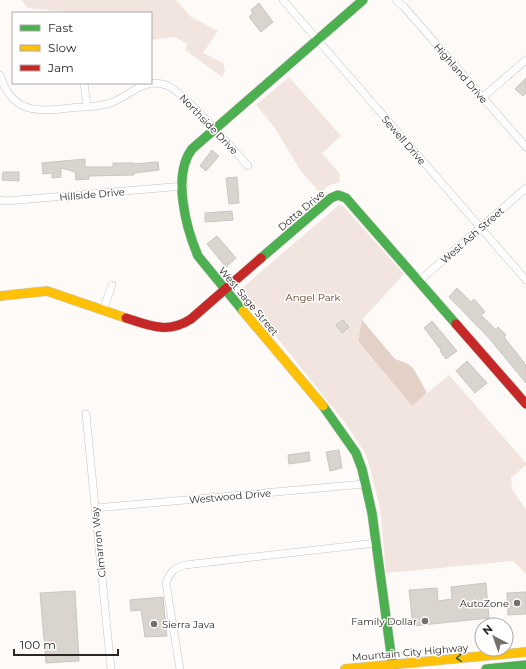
<svg xmlns="http://www.w3.org/2000/svg" width="526" height="669" viewBox="0 0 526 669" font-family="Montserrat,sans-serif">
  <rect width="100%" height="100%" fill="#fdfaf8"/>
  <path fill="#f2e5df" d="M21,0h155l15,17 27,14 -15,22 20,10 2,8 -3,6 -37,-27 2,-6 -12,-7 -24,3v-27h-72l-51,-5z
    M289,77l52,59 -19,17 18,21 -1,8 -13,5 -5,7 -21,-24 -25,-42 -19,-23z
    M339,205l4,1 61,68 -42,46 -4,21 54,65 37,-31 77,88v2l-15,13 1,11 14,21v64l-13,-13 -127,12 -6,-65 -10,-40 -5,-15 -19,-29 -104,-130v-6z"/>
  <path fill="#e3d0c7" d="M362,320l33,39 11,4 6,4 7,11 8,15 -15,13 -54,-65z"/>
  <path fill="#d9d4ce" stroke="#c9c6c3" d="M259,3l14,19 -12,10 -12,-15 4,-4 -2,-3z
    M526,78v15l-3,3 -8,-7z
    M212,150l7,6 -13,15 -6,-5z
    M85,159v8h28v-4h21v1l24,-2 1,8 -25,3v2l-45,1v3l-13,1 -1,-8 -14,-4v9l-9,1v-5l-9,1 -1,-11z
    M3,172h16v9l-17,-1z
    M237,177l2,26 -10,1 -3,-26z
    M232,211l1,9 -28,2v-9z
    M217,236l19,22 -10,9 -19,-23z
    M457,288l14,14 3,-3 11,13 -4,3 15,15 2,-3 8,8 -2,2 22,28v18l-38,-46 -39,-40z
    M343,320l6,7 -7,6 -6,-8z
    M432,321l25,30 -11,8 -6,-8 1,-1 -17,-22z
    M467,361l20,22 -12,10 -19,-22z
    M339,450l3,18 -12,3 -4,-19z
    M309,452l1,9 -21,3 -1,-9z
    M486,583l3,35 -76,8 -4,-36 28,-2 1,13 14,-2 -1,-12z
    M75,591l4,70 -33,2 -6,-70z
    M526,592v22l-18,1 -1,-22z
    M163,597l4,39 -22,1 -4,-27 -10,1 -1,-11z"/>
  <g fill="none" stroke-linecap="round" stroke-linejoin="round">
    <defs>
      <path id="street" d="M283,0l243,280
        M396,0l8,7 122,140
        M0,75c12,38 36,37 70,33 12,-1 25,-1 37,-4 21,-5 34,-27 59,-19 16,5 68,65 82,81
        M84,83l3,23
        M483,97l43,-37
        M0,200l6,1 178,-15
        M419,281l107,-93
        M103,310l9,-25
        M86,414l25,255
        M95,508l270,-24
        M180,669l-14,-86c4,-11 8,-15 19,-18l191,-22"/>
      <path id="fast" d="M261,258l70,-60 7,-3 8,3 110,126
        M243,311l-45,-55c-12,-28 -26,-81 -6,-107l171,-149
        M323,406l33,47 6,16 10,44 21,156
        M486,669l40,-4"/>
      <path id="slow" d="M0,296l47,-5 79,27
        M243,311l80,95
        M345,669l181,-17"/>
      <path id="jam" d="M126,318c24,8 42,16 65,1l70,-61
        M456,324l70,80"/>
    </defs>
    <use href="#street" stroke="#c7c4c1" stroke-width="8"/>
    <use href="#fast" stroke="#c7c4c1" stroke-width="10"/>
    <use href="#slow" stroke="#c7c4c1" stroke-width="10"/>
    <use href="#jam" stroke="#c7c4c1" stroke-width="10"/>
    <use href="#street" stroke="#fffefe" stroke-width="7"/>
    <use href="#fast" stroke="#4caf50" stroke-width="9"/>
    <use href="#slow" stroke="#ffc107" stroke-width="9"/>
    <use href="#jam" stroke="#c62828" stroke-width="9"/>
  </g>
  <defs><path id="oneway-chevron" d="M-2-3.5L2.5 0L-2 3.5" fill="none" stroke-width="1.6" stroke-linecap="round" stroke-linejoin="round"/></defs>
  <use stroke="#395d36" href="#oneway-chevron" transform="translate(459 658) rotate(175)"/>
  <g fill="#75706e" stroke="#fff" stroke-width="1.5">
    <circle cx="517" cy="603" r="4"/>
    <circle cx="425" cy="621" r="4"/>
    <circle cx="154" cy="624" r="4"/>
  </g>
  <g text-anchor="middle" stroke-width="3" stroke-linejoin="round" paint-order="stroke">
    <g font-size="10" fill="#2c2624" stroke="#fff">
      <text transform="translate(461 73) rotate(49)" y="4">Highland Drive</text>
      <text transform="translate(209 124) rotate(46)" y="4">Northside Drive</text>
      <text transform="translate(404 140) rotate(49)" y="4">Sewell Drive</text>
      <text transform="translate(92 194) rotate(-5)" y="4">Hillside Drive</text>
      <text transform="translate(301 210) rotate(-40)" y="4">Dotta Drive</text>
      <text transform="translate(472 235) rotate(-41)" y="4">West Ash Street</text>
      <text transform="translate(249 301) rotate(50)" y="4">West Sage Street</text>
      <text transform="translate(230 496) rotate(-5)" y="4">Westwood Drive</text>
      <text transform="translate(98 542) rotate(-96)" y="4">Cimarron Way</text>
      <text transform="translate(410 652) rotate(-5)" y="4">Mountain City Highway</text>
    </g>
    <g font-size="10" fill="#643621" stroke="#fff">
      <text x="313" y="301">Angel Park</text>
    </g>
    <g font-size="10" fill="#2c2624" stroke="#fff" text-anchor="end">
      <text x="509" y="607">AutoZone</text>
      <text x="417" y="625">Family Dollar</text>
      <text x="162" y="628" text-anchor="start">Sierra Java</text>
    </g>
  </g>
  <rect x="12" y="12" width="140" height="72" fill="#ffffff" stroke="#aba8a7"/>
  <rect x="20" y="25" width="20" height="6" fill="#4caf50" stroke="#aba8a7"/>
  <text x="48" y="32" font-size="12" fill="#2c2624">Fast</text>
  <rect x="20" y="45" width="20" height="6" fill="#ffc107" stroke="#aba8a7"/>
  <text x="48" y="52" font-size="12" fill="#2c2624">Slow</text>
  <rect x="20" y="65" width="20" height="6" fill="#c62828" stroke="#aba8a7"/>
  <text x="48" y="72" font-size="12" fill="#2c2624">Jam</text>
  <g transform="translate(494 637) rotate(319)"><circle r="19" fill="#ffffff" stroke="#aba8a7"/>
  <path d="M0-3L7 15L0 10L-7 15Z" fill="#75706e"/>
  <text y="-6" font-size="11" font-weight="bold" text-anchor="middle" fill="#2c2624">N</text>
  </g>
  <path d="M14 649v6h104v-6" fill="none" stroke="#2c2624" stroke-width="2"/>
  <text x="20" y="649" font-size="12" fill="#2c2624" stroke="#ffffff" stroke-width="3" paint-order="stroke">100 m</text>
</svg>
